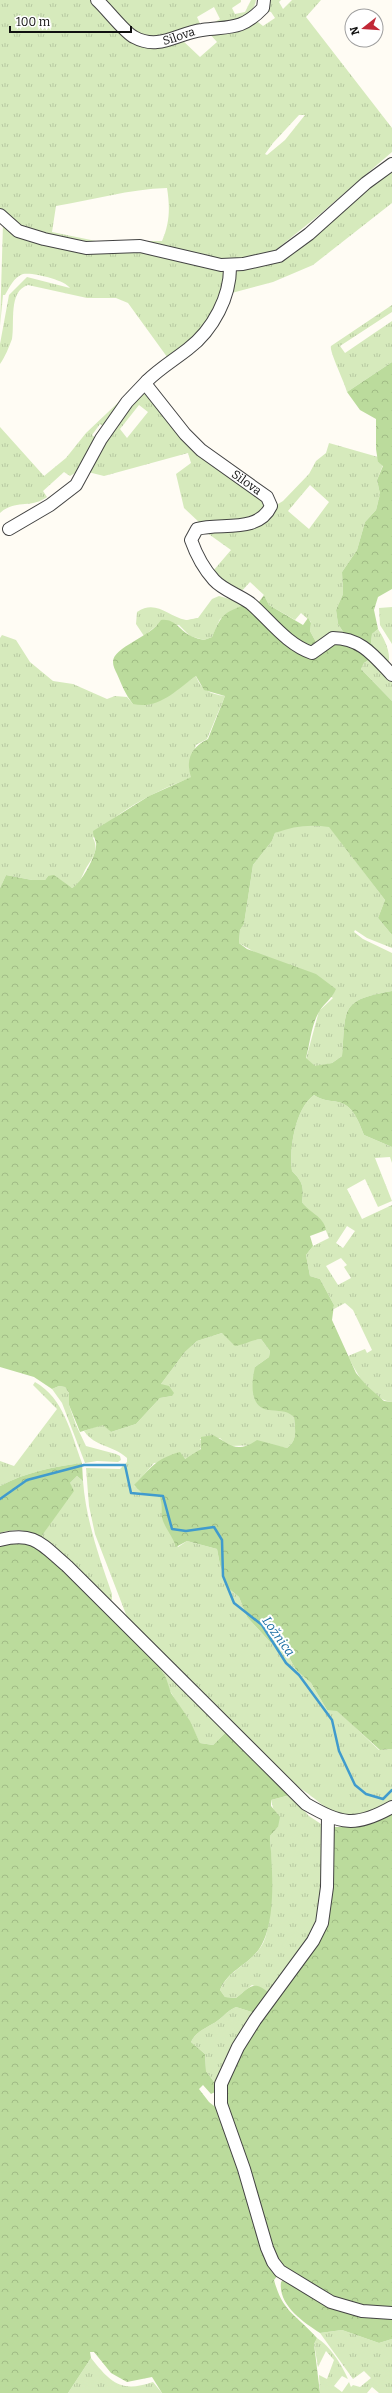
<svg xmlns="http://www.w3.org/2000/svg" width="392" height="2393" viewBox="0 0 392 2393" font-family="Bitter,serif">
  <defs>
    <pattern id="grass-tufts" width="24" height="20" patternUnits="userSpaceOnUse"><rect width="24" height="20" fill="#d6eabc"/><path d="M3 7l-1-3M5 7V3M7 7l1-3M15 17l-1-3M17 17v-4M19 17l1-3" fill="none" stroke="#b7c8a1"/></pattern>
    <pattern id="forest-crowns" width="20" height="18" patternUnits="userSpaceOnUse"><rect width="20" height="18" fill="#bbdb9c"/><path d="M2 6a3 3 0 1 1 6 0M12 15a3 3 0 1 1 6 0" fill="none" stroke="#a0bb85"/></pattern>
  </defs>
  <rect width="100%" height="100%" fill="#fffcf4"/>
  <path fill="url(#grass-tufts)" fill-rule="evenodd" d="M0,0h90l7,6 24,28 60,5 19,18 17,-15 -9,-10 50,-15v5l5,4 12,-8 -4,-6 -5,-1 1,-11h14l-2,2 4,7 9,-9h29l-15,17 86,111v24l-73,63 -47,38 -30,9 -151,-16 -63,-14 -28,-21zM299,115h6l-20,25 -18,15 -2,-1 8,-11zM167,188c3,19 3,35 -5,53h-66l-44,-9 4,-26c37,-6 73,-17 111,-18z
    M101,0h140v2l-9,6 3,6 10,-2 6,-12h5c-2,18 -30,23 -44,28l1,-5 7,-4 -6,-12 -17,10 5,11 -57,13z
    M392,167v36l-79,62 -40,17 -45,12c7,-24 5,-25 31,-28z
    M3,223l15,10 123,18 83,19 4,10 -17,41 -41,40 -42,-58 -12,-5h-29l-59,-13c-20,6 -13,38 -16,54 -3,8 -7,18 -12,25v-20l9,-49 18,-18 43,11c-5,-8 -37,-16 -47,-14 -9,3 -14,14 -18,21h-2l-3,31z
    M392,305v7l-52,34 5,7 47,-32v41l-45,30c-2,-9 -18,-41 -16,-46z
    M144,387l24,27 96,85 2,11 -13,9 -52,5 -17,-16 -8,-34 15,-11 -3,-10 -84,23 -16,-4 9,-18zM139,405l9,7 -21,26 -7,-9z
    M125,396l3,2 -21,31 -7,-5 -8,11 7,6 -20,37 -4,-5 -5,3 -6,-4 -21,19 4,6c-16,12 -32,2 -47,16v-86l44,49 22,-18 20,-25z
    M329,443l49,14v5l5,3 -6,15 3,14 -4,16 -11,12 -8,28 -15,22 1,22 -7,16 2,14 6,9 -27,11 -7,-13 1,-9 -10,-9 -6,7 -26,-15 -5,-10 -14,-13 -10,11 -22,-15 -5,-7 18,-21 -28,-20 34,-1 46,-28 26,-27 7,-13 10,-8zM310,485l19,17 -20,27 -21,-18z
    M219,596l28,8 -27,15 -8,18 -8,3 -14,-4 -11,-11h-22l-13,11 -8,-12 1,-12c19,-13 30,4 49,8 3,0 9,-2 12,-2l14,-19z
    M392,607v37l-12,-19 -1,-17z
    M378,629c6,9 14,25 10,35l-17,-21 1,-9z
    M2,635l14,5 14,22 23,19 20,3 34,15 8,-3 12,1 6,7 50,-19 13,-9c5,14 14,18 29,20l-18,43 -11,6 -7,23 3,9c-35,14 -74,32 -99,61 7,13 -2,21 -8,32 -4,8 -5,14 -13,18l-24,-12 -3,4h-13l-26,-5 -6,13v-250z
    M373,657l19,23v21l-31,-32 3,-6z
    M313,824l16,2 56,74 -7,18 14,17v13l-25,-10 -12,-8 -1,2 9,7 29,14v38c-53,9 -46,18 -50,65l-10,7 -17,4 -9,-8 13,-48 14,-13 -94,-55 1,-13 4,-6 9,-59 19,-24 3,-8 11,-5z
    M314,1095c9,6 14,5 24,7 15,3 21,20 26,33l28,12v16l-2,-6 -15,1 17,43 -14,6 -13,-28 -18,10 15,30 30,-14v197c-22,-3 -35,-28 -44,-46l17,-7 2,4 5,-3 -19,-40 -8,-7 -11,6v-4l-14,-26 -10,-3 -4,-21 7,-9 16,-8 -7,-17 -15,-11 -5,-8c2,-15 1,-20 -10,-31 -3,-22 3,-62 22,-76zM347,1226l8,5 -12,17 -7,-5zM341,1258l6,7 -3,2 7,11 -13,7 -12,-19z
    M222,1333l30,7 9,-1 9,12 -1,6 -14,10 12,43 21,1 6,6c1,13 4,23 -7,31l-15,-3 -44,1 -8,-8 -20,1 3,4c-5,19 -33,18 -49,20l-20,23 25,9 4,9v15l15,28 9,-6 30,8 3,16 8,23 11,9 8,20 23,25 10,-1 16,29 15,13 16,27h10l42,40 13,-1v53c-7,5 -15,7 -23,10 -37,14 -47,-14 -77,-28l-165,-167 -32,-83 -6,-28 -3,-38 34,1 7,-7v-4c-14,-13 -32,-11 -43,-27l19,-7 8,8 25,-8 24,-26 12,-2 -11,-12 24,-32 12,-11z
    M35,1382c29,16 36,52 47,81 -29,4 -56,9 -82,23v-25l14,5 43,-57 -24,-24z
    M59,1386l6,1 4,6v12l7,20 10,21 30,8 4,2 1,4 -3,2 -21,-1 -12,2 -23,-60 -10,-14z
    M77,1476l6,5c3,39 16,76 29,113v6l-3,-1 -68,-62 17,-25 12,-29z
    M159,1666l68,65 -14,14 -13,-2c-9,-20 -18,-31 -28,-49 -6,-9 -8,-19 -13,-28z
    M290,1795l19,21 12,8 3,11 -1,66 -11,37 -44,54 -16,-7 -16,13 -11,-1 -5,-7c9,-21 31,-26 42,-45 12,-19 10,-85 8,-109l8,-9 -7,-27z
    M236,2007l19,6 -38,73 -11,-15 -1,-17 -14,-12c6,-13 20,-15 30,-24 6,-5 8,-8 15,-11z
    M342,2330l37,13 13,-4v54h-13l-7,-6 -5,6h-47l-1,-18 8,4 7,-19 -8,-9 -8,16 -4,-23 3,-6c13,8 25,27 31,41l-6,-3 -8,10 8,6 7,-10 2,5 2,-2 7,2 11,-9 -7,-7 -11,8 -33,-46z
    M91,2358c20,25 30,35 62,24l9,11h-94z"/>
  <path fill="url(#forest-crowns)" d="M392,362v227l-14,8 -4,13 4,19 -6,5 -1,9 10,12 -37,-22 -6,-9 -2,-14 7,-16 -1,-22 15,-22 8,-28 11,-12 4,-16 -3,-14 6,-14 -5,-4 -2,-13v-30l-16,-9 -13,-18z
    M264,595l5,10 34,20 5,-7 3,5 -1,8 7,13 -2,3 -10,1 -49,-42z
    M247,604l59,52 29,-13 13,-1 25,15 -9,6 -3,6 31,32v234l-14,-17 7,-18 -56,-73c-19,-3 -36,-1 -54,6l-3,8 -19,24 -9,59 -4,6 -1,13 8,6 69,25 20,15c-4,10 -12,14 -17,23 -8,13 -9,32 -13,46l9,8 17,-3 10,-7c4,-47 -3,-56 50,-65v156l-28,-12c-5,-13 -11,-30 -26,-33 -10,-2 -15,-1 -24,-7 -19,14 -25,54 -22,76 11,11 12,16 10,31 7,11 22,14 24,28l-16,6 3,10 -7,9 4,21 10,3 14,26 -2,15 24,53 11,13 17,15 8,1v347l-12,1 -43,-39 -10,-1 -16,-27 -15,-13 -16,-29 -10,1 -23,-25 -8,-20 -11,-9 -8,-23 -3,-16 -30,-8 -11,6c-3,-10 -9,-16 -13,-26 -3,-9 1,-14 -4,-26h-15l-10,-10c17,-17 21,-26 46,-33l5,7 16,-10v-12l12,-2c17,9 23,19 44,5l30,8c11,-8 8,-18 7,-31 -9,-8 -15,-5 -26,-7 -20,-4 -16,-30 -13,-43l14,-10 1,-6 -9,-12c-10,1 -16,6 -26,7l-13,-13 -25,8 -12,11 -24,32 8,2 5,7 -2,3 -12,2 -24,26 -25,8 -8,-7 -23,7 -11,-27v-12l-4,-6 -6,-1 -7,3 -18,-12 -34,-10v-479l6,-13 26,5h13l3,-4 6,-1 18,13c9,-4 26,-35 24,-45 -1,-5 -3,-7 -3,-12l56,-35 42,-19c-6,-18 1,-30 17,-38l17,-43 -21,-6 -8,-14c-20,14 -37,34 -63,28 -8,-10 -11,-19 -16,-30 -2,-4 -4,-8 -4,-12 0,-15 38,-25 48,-42 14,-2 19,11 30,16 4,2 9,3 13,4l8,-3c10,-23 11,-24 35,-33z
    M82,1463l1,18 -6,-5 -7,7 4,8 -33,46c-12,-7 -27,-9 -41,-4v-47c26,-14 53,-19 82,-23z
    M12,1542l21,3 12,7 112,111 9,15 5,15 19,28 10,22 13,2 14,-14 63,64 -19,5v6l9,11 -2,10 -8,9c2,32 8,92 -14,117 -12,14 -28,18 -36,37l5,7 11,1c14,-11 17,-18 32,-6l-13,21 -19,-6c-7,3 -9,6 -15,11 -10,9 -24,11 -30,24l14,12 1,17 11,15 -2,6 -4,2 -8,-9 -4,4 10,13 10,8 59,165 -4,5c9,33 22,34 43,58l-3,6 6,49h-158l-10,-16 -25,5 -16,-9 -17,-21h-4l1,6 -23,35h-68v-846z
    M392,1812v497l-12,1 -40,-8 -62,-39 -51,-155 -2,-18 22,-52 68,-94 18,-117h26l23,-8z
    M283,2280l6,4 71,31 32,3v21l-13,4 -37,-13 -22,3c-17,-11 -42,-28 -39,-51z"/>
  <g fill="none" stroke-linecap="round" stroke-linejoin="round">
    <path stroke="#409bcd" stroke-width="2.5" d="M0,1499l27,-19 57,-15h41l6,28 32,3 9,33 14,2 28,-4 8,13 1,36 11,27 28,22 24,38 13,12 33,45 7,31 16,34 11,9 17,5 9,-9"/>
    <defs>
      <g id="minor">
        <path id="s1" d="M97,0c10,9 28,33 37,37 25,14 43,-4 68,-7 27,-4 39,1 61,-22l1,-8"/>
        <path d="M0,215l18,16 26,8 42,9 54,-2 81,19 22,-1 36,-8 30,-22 57,-51 26,-19"/>
        <path id="s2" d="M230,265c1,31 -17,65 -42,84 -14,11 -29,20 -41,32v5l38,48 16,16 66,47 4,9c-13,28 -51,16 -74,23l-6,11c5,14 13,29 23,40 9,10 25,15 36,23 20,17 36,41 62,50l21,-15c28,0 41,18 59,37"/>
        <path d="M9,529l41,-24 26,-20 25,-46 26,-37 20,-21"/>
        <path d="M0,1540c35,-9 42,5 67,26l239,238c35,20 49,24 86,3"/>
        <path d="M328,1816l-1,71 -5,36 -9,18 -58,79 -17,27 -17,37v20l23,65 23,79 6,14 7,9 51,31 31,9 30,2"/>
      </g>
    </defs>
    <use href="#minor" stroke="#434343" stroke-width="14"/>
    <use href="#minor" stroke="#fff" stroke-width="12"/>
  </g>
  <g text-anchor="middle" stroke-width="4" stroke-linejoin="round" paint-order="stroke">
    <g font-size="12" fill="#101010" stroke="#fff">
      <text dy="4" stroke="none"><textPath href="#s1" startOffset="99">Silova</textPath></text>
      <text dy="4" stroke="none"><textPath href="#s2" startOffset="294">Silova</textPath></text>
    </g>
    <g font-size="13" font-style="italic" fill="#196da3" stroke="#fff">
      <text transform="translate(279 1636) rotate(54)" y="5">Ložnica</text>
    </g>
  </g>
  <g transform="translate(364 28) rotate(253)"><circle r="19" fill="#ffffff" stroke="#9f9f9f"/>
  <path d="M0-3L7 15L0 10L-7 15Z" fill="#c12836"/>
  <text y="-6" font-size="11" font-weight="bold" text-anchor="middle" fill="#101010">N</text>
  </g>
  <path d="M10 26v6h121v-6" fill="none" stroke="#101010" stroke-width="2"/>
  <text x="16" y="26" font-size="12" fill="#101010" stroke="#ffffff" stroke-width="3" paint-order="stroke">100 m</text>
</svg>
